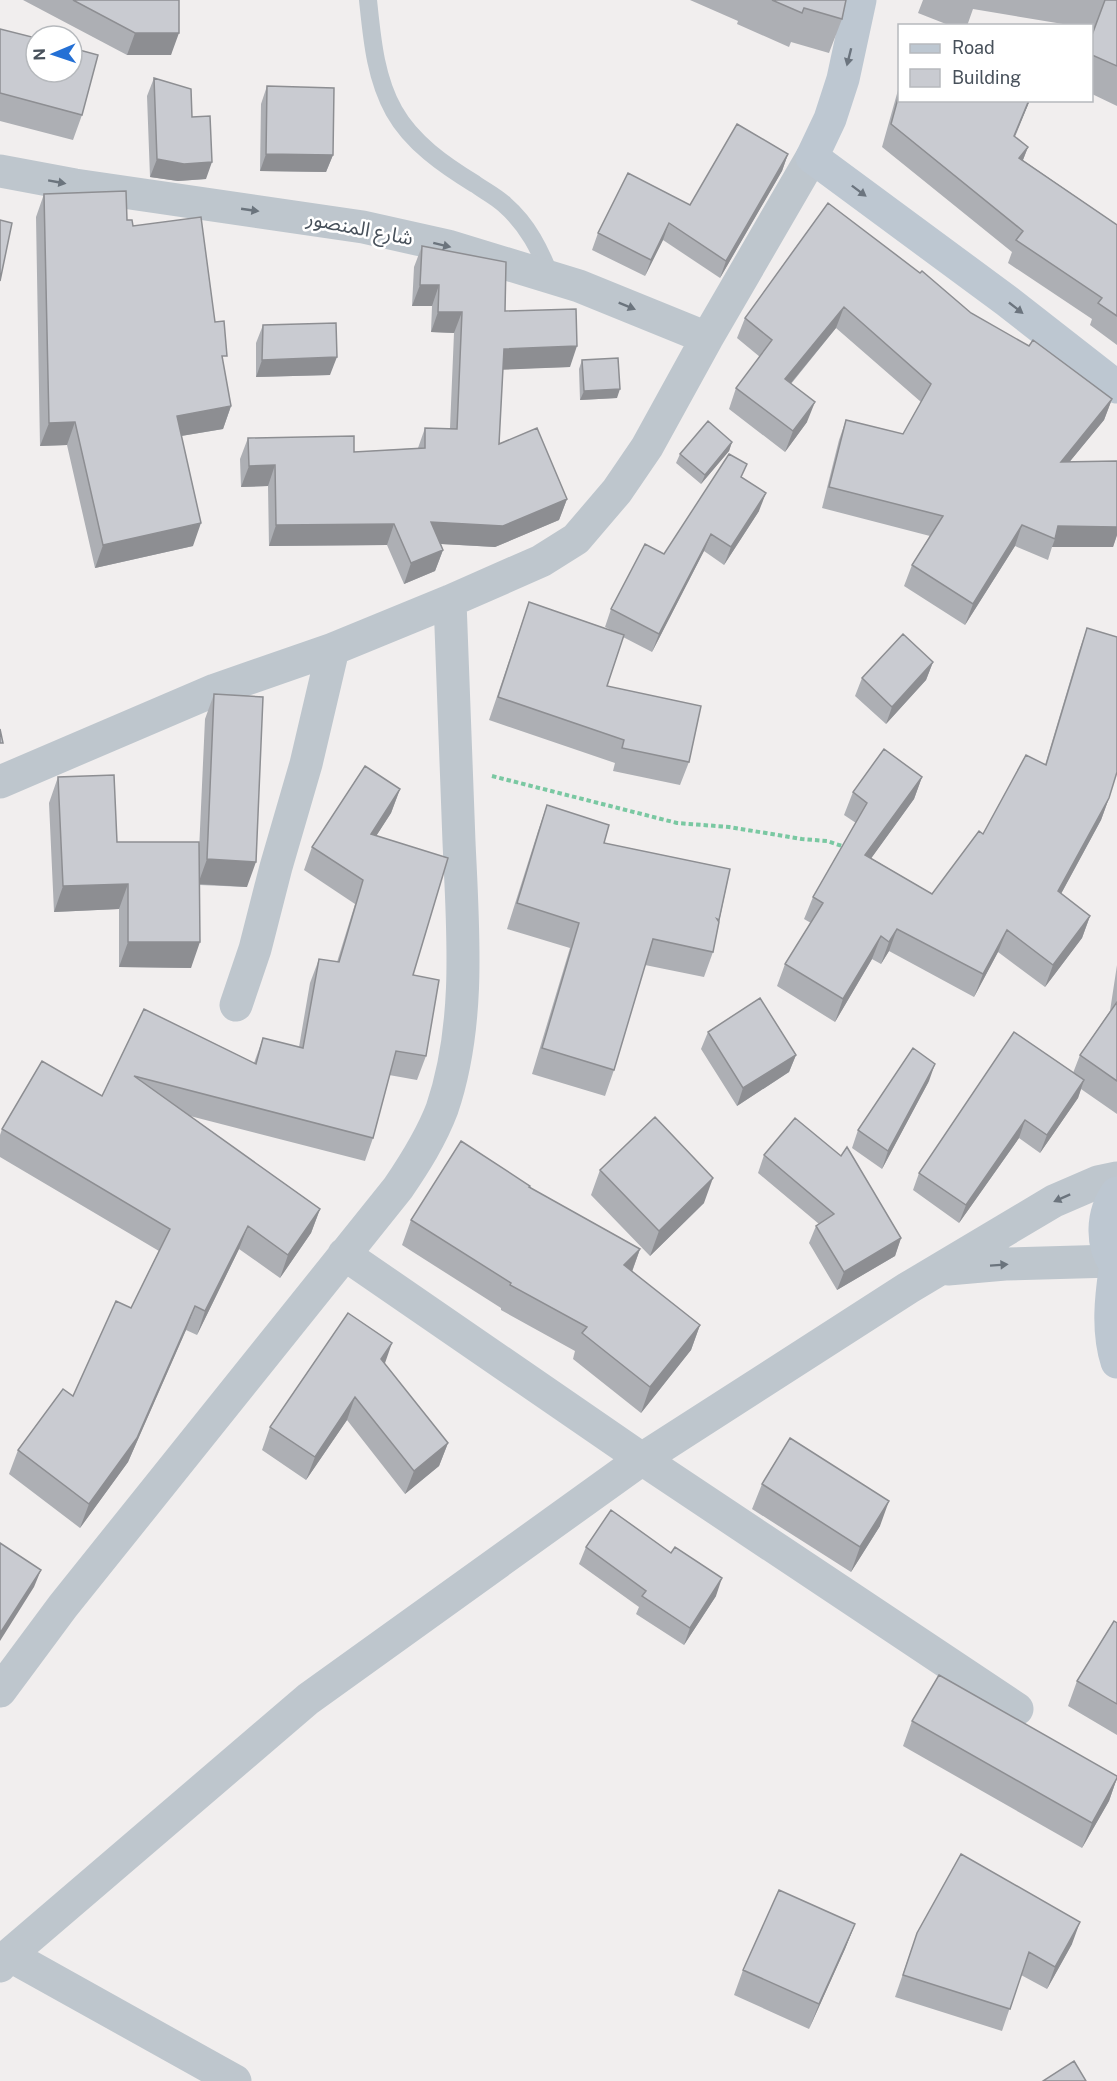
<svg xmlns="http://www.w3.org/2000/svg" width="1117" height="2081" viewBox="0 0 1117 2081" font-family="'Public Sans','Noto Sans Arabic',sans-serif">
  <rect width="100%" height="100%" fill="#f1eeee"/>
  <g fill="none" stroke-linecap="round" stroke-linejoin="round">
    <path stroke="#7ac8a2" stroke-width="4" stroke-dasharray="4.5 3" stroke-linecap="butt" d="M492,776l185,47 52,4 73,12 25,2 18,6"/>
    <path stroke="#bec6cd" stroke-width="18" d="M368,0c4,38 7,77 26,111 18,32 50,54 81,73 10,7 22,13 30,21 23,20 35,45 46,73"/>
    <path stroke="#bec6cd" stroke-width="33" d="M0,171l75,14 288,42 85,19 131,40 128,52
      M0,782l215,-92 118,-41 117,-48 91,-40 35,-22 41,-48 30,-44 60,-109 105,-181
      M236,1005l19,-56 21,-82 30,-103 27,-115
      M344,1254l298,205 375,250
      M948,1269l57,-5 108,-3
      M0,1691l63,-85 335,-418c17,-25 33,-50 44,-79 29,-85 21,-179 17,-267 -3,-80 -6,-160 -9,-241
      M9,1955l226,126
      M0,1966l9,-11 299,-256 334,-240 266,-171 146,-87 44,-19 19,-4"/>
    <path stroke="#bdc7d1" stroke-width="33" d="M860,0l-17,79 -13,40 -18,38 195,144 110,86
      M1117,1193c-15,20 -17,53 0,73
      M1116,1264c-5,32 -9,67 1,98"/>
  </g>
  <path fill="#adafb4" d="M23,0h156l-8,55h-44z
    M690,0h156l-4,19 -13,34 -38,-11 -2,5 -52,-23 1,-3z
    M923,0h194v106l-25,-12v-59l2,-6 -2,-1v-2h-17l-102,-17 -6,17h-16l-33,-13z
    M0,29l82,86 -9,25 -73,-19z
    M154,78l38,39 14,62 -28,2 -28,-4 -3,-81z
    M900,83v17h130l-15,37 13,10 -5,13 94,65v120l-27,-20 2,-6 -84,-56 4,-11 -130,-105z
    M267,86l66,69 -7,17 -66,-1 1,-67z
    M788,154l-6,17 -62,107 -57,-38 -18,36 -53,-26 6,-17 92,-28z
    M44,194l83,26 88,102 16,84 -8,23 -42,7 12,110 -98,22 -28,-123 -27,1 -4,-229z
    M828,203l143,110 141,86 -8,21 -34,41 47,66v8l-4,12h-61l-4,13 -33,-14 -50,79 -61,-39 8,-21 18,-29 -108,-28 17,-68 7,-20 57,14 18,-32 -85,-74 -45,56 16,38 -22,30 -56,-43 7,-21 24,-31 -23,-19 8,-20z
    M422,246l83,65 65,56 -67,2 -4,75 68,55 -8,21 -64,27 -54,-3 2,6 -8,21 -31,13 -17,-39 -118,1 -1,-60 -27,1 -1,-28 8,-21 106,14 64,-4 7,-20h25l4,-95 -23,-1 1,-26h-20l2,-39z
    M263,325l67,50 -74,2v-34z
    M582,360l35,38 -37,2 -1,-31z
    M732,442l-3,9 -28,33 -25,-21 4,-9z
    M742,478l17,33 -35,54 -20,-14 -52,101 -29,-15 -16,49 82,76 -9,23 -67,-14 2,-8 -126,-43 40,-118 84,29 -8,-4 6,-18 53,-55z
    M1087,628l22,170 -8,22 -40,74 29,22 -8,22 -37,49 -47,-35 -24,45 -85,-46 -8,13 -9,-5 -37,63 -58,-36 8,-22 26,-41 -7,-4 9,-22 43,-74 -12,-8 9,-23 69,-15 -8,22 -43,59 61,36 51,-60 62,-69 34,-114z
    M933,662l-7,18 -40,44 -31,-28 7,-18z
    M214,694l33,193 -47,-2 -9,83 -72,-1v-58l-65,3 -5,-109 9,-26 59,65 82,9 6,-132z
    M400,789l-9,24 -15,23 37,139 13,81 -9,24 -28,-5 -16,63 -8,23 -175,-45 130,93 -9,24 -31,45 -41,-29 -42,86 -11,-5 -58,132 -48,66 -71,-54 9,-24 55,-54 58,-88 28,-57 -159,-94v-22l2,-6 100,-33 42,-87 110,54 9,-25 36,9 11,-64 9,-24 18,3 18,-58 -51,-34 8,-23z
    M547,805l57,38 126,26 -17,83 -9,25 -59,-12 -31,105 -9,26 -73,-22 38,-126 -63,-19 31,-98z
    M1117,965v149l-36,-25 -3,9 -38,55 -21,-15 -60,85 -46,-33 6,-17 154,-100 7,-18 30,-44z
    M708,1032l88,23 -7,17 -52,34 -36,-57z
    M929,1081l-47,88 -30,-21 6,-18z
    M764,1155l77,1 60,82 -6,18 -58,34 -28,-47 7,-17 3,-2 -61,-51z
    M600,1170l104,33 -54,53 -59,-61z
    M529,1188l111,61 -8,23 68,53 -9,25 -50,63 -68,-54 2,-8 -74,-41v-2l-99,-63 9,-25z
    M385,1364l63,79 -9,23 -34,28 -58,-74 -41,60 -44,-30 8,-23z
    M762,1484l118,42 -29,46 -99,-63z
    M586,1547l130,49 -32,49 -48,-31 3,-7 -60,-43z
    M1117,1623v112l-49,-29 9,-25z
    M912,1721l205,57 -8,23 -27,47 -179,-102z
    M855,1924l-10,25 -36,80 -75,-34 9,-25z
    M917,1933l155,11 -25,45 -26,-14 -19,56 -107,-34z"/>
  <path fill="#8d8e92" d="M135,33h44l-8,22h-44z
    M1029,100h1l-25,59 9,-23z
    M1028,147l-9,23v-12z
    M266,154l67,1 -7,17 -66,-1z
    M788,154l-6,17 -62,107 6,-17z
    M157,159l55,3 -6,17 -28,2 -28,-4z
    M669,223l-6,17 -18,36 6,-16z
    M420,285h19l-7,21h-20z
    M844,307l-8,21 -59,72 8,-21z
    M438,312h24l-8,21 -23,-1z
    M577,346l-7,21 -74,3 8,-21z
    M337,357l-7,18 -74,2 6,-17z
    M620,389l-3,9 -37,2 4,-9z
    M1112,399l-8,21 -51,62 8,-20z
    M815,402l-8,20 -22,30 8,-21z
    M231,406l-8,23 -54,9 8,-22z
    M75,422l-8,23 -27,1 9,-23z
    M732,442l-3,9 -28,33 4,-9z
    M275,465l-7,21 -27,1 8,-21z
    M766,493l-7,18 -35,54 7,-18z
    M567,499l-8,21 -64,27 -71,-4 7,-21z
    M201,523l-8,23 -98,22 8,-23z
    M394,524l-7,21 -118,1 7,-21z
    M1022,525l-7,21 -50,79 8,-21z
    M1058,526l59,1v8l-4,12h-61l3,-8z
    M711,534l-7,17 -52,101 7,-18z
    M443,550l-8,21 -31,13 7,-21z
    M933,662l-7,18 -40,44 6,-17z
    M922,777l-8,22 -57,79 8,-23z
    M400,789l-9,24 -29,45 9,-24z
    M1109,798l-8,22 -51,94 8,-23z
    M207,859l49,3 -9,25 -49,-3z
    M128,884l-9,25 -65,3 9,-26z
    M1090,916l-8,22 -37,49 8,-22z
    M897,929l-8,22 -8,13 8,-22z
    M1007,930l-9,22 -24,45 9,-23z
    M881,936l-9,23 -37,63 8,-23z
    M128,942h72l-9,26 -72,-1z
    M796,1055l-7,17 -52,34 6,-18z
    M935,1064l-6,17 -47,88 6,-18z
    M1084,1080l-6,18 -38,55 7,-18z
    M1025,1120l-6,18 -60,85 7,-18z
    M713,1178l-9,25 -54,53 9,-25z
    M320,1209l-9,24 -31,45 8,-23z
    M248,1226l-9,23 -42,86 8,-24z
    M901,1238l-6,18 -58,34 7,-18z
    M640,1249l-9,25 -7,-9z
    M195,1306l-9,24 -58,132 -48,66 9,-24z
    M700,1325l-9,25 -50,63 9,-26z
    M392,1343l-8,23 -3,-7z
    M355,1397l-8,23 -41,60 9,-23z
    M448,1443l-9,23 -34,28 9,-23z
    M889,1501l-9,25 -29,46 9,-25z
    M41,1570l-7,17 -34,54v-8z
    M722,1578l-6,18 -32,49 6,-17z
    M1117,1778l-8,23 -27,47 10,-25z
    M1080,1922l-8,22 -25,45 8,-22z
    M855,1924l-10,25 -36,80 10,-25z"/>
  <path fill="#c9cbd1" stroke="#8d8e92" stroke-width="1.5" d="M73,0h106v33h-44z
    M772,0h74l-4,19 -38,-11 -2,5z
    M1105,0h12v66l-25,-11v-20z
    M0,29l36,9v34h36v-24l26,7 -16,60 -82,-22z
    M154,78l37,11 1,28 18,-1 2,46 -28,2 -27,-5z
    M267,86l67,2 -1,67 -67,-1z
    M900,91v9h129l-15,36 14,11 -9,11 98,67v91l-19,-13 4,-5 -86,-58 7,-9 -132,-107z
    M737,124l51,30 -62,107 -57,-38 -18,37 -53,-27 30,-60 62,32z
    M126,191l1,29h5l1,6 68,-9 14,105 9,-1 3,35h-5l9,50 -54,10 24,107 -98,22 -28,-123 -26,1 -5,-229z
    M828,203l92,70 2,-2 49,42 58,33 4,-6 79,59 -51,63 56,-1v66l-59,-1 -3,13 -33,-14 -49,79 -61,-39 31,-49 -114,-29 17,-67 57,14 28,-50 -87,-77 -59,72 30,23 -22,29 -57,-43 36,-48 -27,-22z
    M0,220l12,3 -12,58z
    M422,246l84,16 -1,49 71,-2 1,37 -73,3 -5,95 38,-16 30,71 -64,27 -72,-4 12,28 -32,13 -17,-39 -118,1 -1,-60 -26,1 -1,-28 106,-2v16l71,-4v-20l32,1 5,-117h-24l1,-27h-19z
    M336,323l1,34 -75,3 1,-35z
    M618,358l2,31 -36,2 -2,-31z
    M708,421l24,21 -27,33 -25,-21z
    M729,454l18,10 -6,13 25,16 -35,54 -20,-13 -52,100 -48,-25 34,-65 19,10z
    M529,602l95,33 -17,51 94,20 -12,56 -67,-14 2,-8 -126,-43z
    M1087,628l30,9v135l-8,26 -51,93 32,25 -37,49 -46,-35 -24,44 -86,-45 -8,13 -8,-6 -38,63 -58,-35 38,-61 -10,-6 54,-94 -14,-11 31,-43 38,28 -57,78 67,39 47,-63 4,3 43,-79 20,10z
    M903,634l30,28 -41,45 -30,-29z
    M214,694l49,3 -7,165 -49,-3z
    M0,729l3,14h-3z
    M365,766l35,23 -29,45 77,24 -35,117 26,5 -13,76 -30,-5 -23,87 -239,-62 186,133 -32,46 -40,-29 -43,85 -10,-5 -58,132 -48,66 -71,-54 45,-61 10,7 43,-95 15,7 39,-79 -168,-100 40,-68 60,35 42,-87 112,55 7,-26 40,10 16,-89 20,3 24,-82 -51,-33z
    M114,775l3,67h82l1,100h-72v-58l-65,2 -5,-109z
    M547,805l62,20 -5,18 126,26 -11,51 -2,-1 2,3 -6,30 -60,-13 -39,131 -72,-22 37,-125 -62,-20z
    M760,998l36,57 -53,33 -35,-56z
    M1117,1002v79l-37,-26z
    M1014,1032l70,48 -37,55 -22,-15 -59,85 -47,-32z
    M913,1048l22,16 -47,87 -30,-21z
    M655,1117l58,61 -54,53 -59,-61z
    M795,1118l46,38 6,-9 54,91 -57,34 -28,-46 18,-12 -70,-59z
    M461,1141l69,45 -1,1 111,62 -16,16 76,60 -50,62 -68,-54 5,-6 -77,-42 1,-2 -100,-63z
    M348,1313l44,30 -11,16 67,84 -34,28 -59,-74 -40,60 -45,-30z
    M790,1438l99,63 -29,46 -98,-63z
    M611,1510l60,43 4,-6 47,31 -32,50 -48,-32 4,-5 -60,-44z
    M0,1543l41,27 -41,63z
    M1114,1621l3,2v81l-40,-23z
    M939,1675l178,101v2l-25,45 -180,-102z
    M961,1854l119,68 -25,45 -26,-15 -19,57 -107,-34 14,-42z
    M779,1890l76,34 -36,80 -76,-34z
    M1074,2061l12,20h-43z"/>
  <defs><path id="oneway-solid" d="M-6-.8H1V-3.2L6.5 0L1 3.2V.8H-6Z" transform="scale(1.5)"/></defs>
  <g fill="#6b747e">
    <use href="#oneway-solid" transform="translate(849 57) rotate(104)"/>
    <use href="#oneway-solid" transform="translate(859 191) rotate(37)"/>
    <use href="#oneway-solid" transform="translate(1016 308) rotate(38)"/>
  </g>
  <g fill="#6b747d">
    <use href="#oneway-solid" transform="translate(57 182) rotate(10)"/>
    <use href="#oneway-solid" transform="translate(250 210) rotate(8)"/>
    <use href="#oneway-solid" transform="translate(442 245) rotate(14)"/>
    <use href="#oneway-solid" transform="translate(627 306) rotate(22)"/>
    <use href="#oneway-solid" transform="translate(1062 1198) rotate(156)"/>
    <use href="#oneway-solid" transform="translate(999 1265) rotate(-4)"/>
  </g>
  <g text-anchor="middle" stroke-width="5" stroke-linejoin="round" paint-order="stroke">
    <g font-size="20" fill="#48515b" stroke="#fff">
      <text transform="translate(360 228) rotate(11)" y="7">شارع المنصور</text>
    </g>
  </g>
  <rect x="898" y="24" width="195" height="78" fill="#ffffff" stroke="#b6b9bd" stroke-width="1.5"/>
  <rect x="910" y="44" width="30" height="9" fill="#bdc7d1" stroke="#b6b9bd" stroke-width="1.5"/>
  <text x="952" y="54" font-size="18" fill="#48515b">Road</text>
  <rect x="910" y="69" width="30" height="18" fill="#c9cbd1" stroke="#b6b9bd" stroke-width="1.5"/>
  <text x="952" y="84" font-size="18" fill="#48515b">Building</text>
  <g transform="translate(54 54) rotate(268)"><circle r="28" fill="#ffffff" stroke="#b6b9bd" stroke-width="1.5"/>
  <path d="M0-4.5L10 22L0 15L-10 22Z" fill="#2470d5"/>
  <text y="-9" font-size="16" font-weight="bold" text-anchor="middle" fill="#48515b">N</text>
  </g>
</svg>
